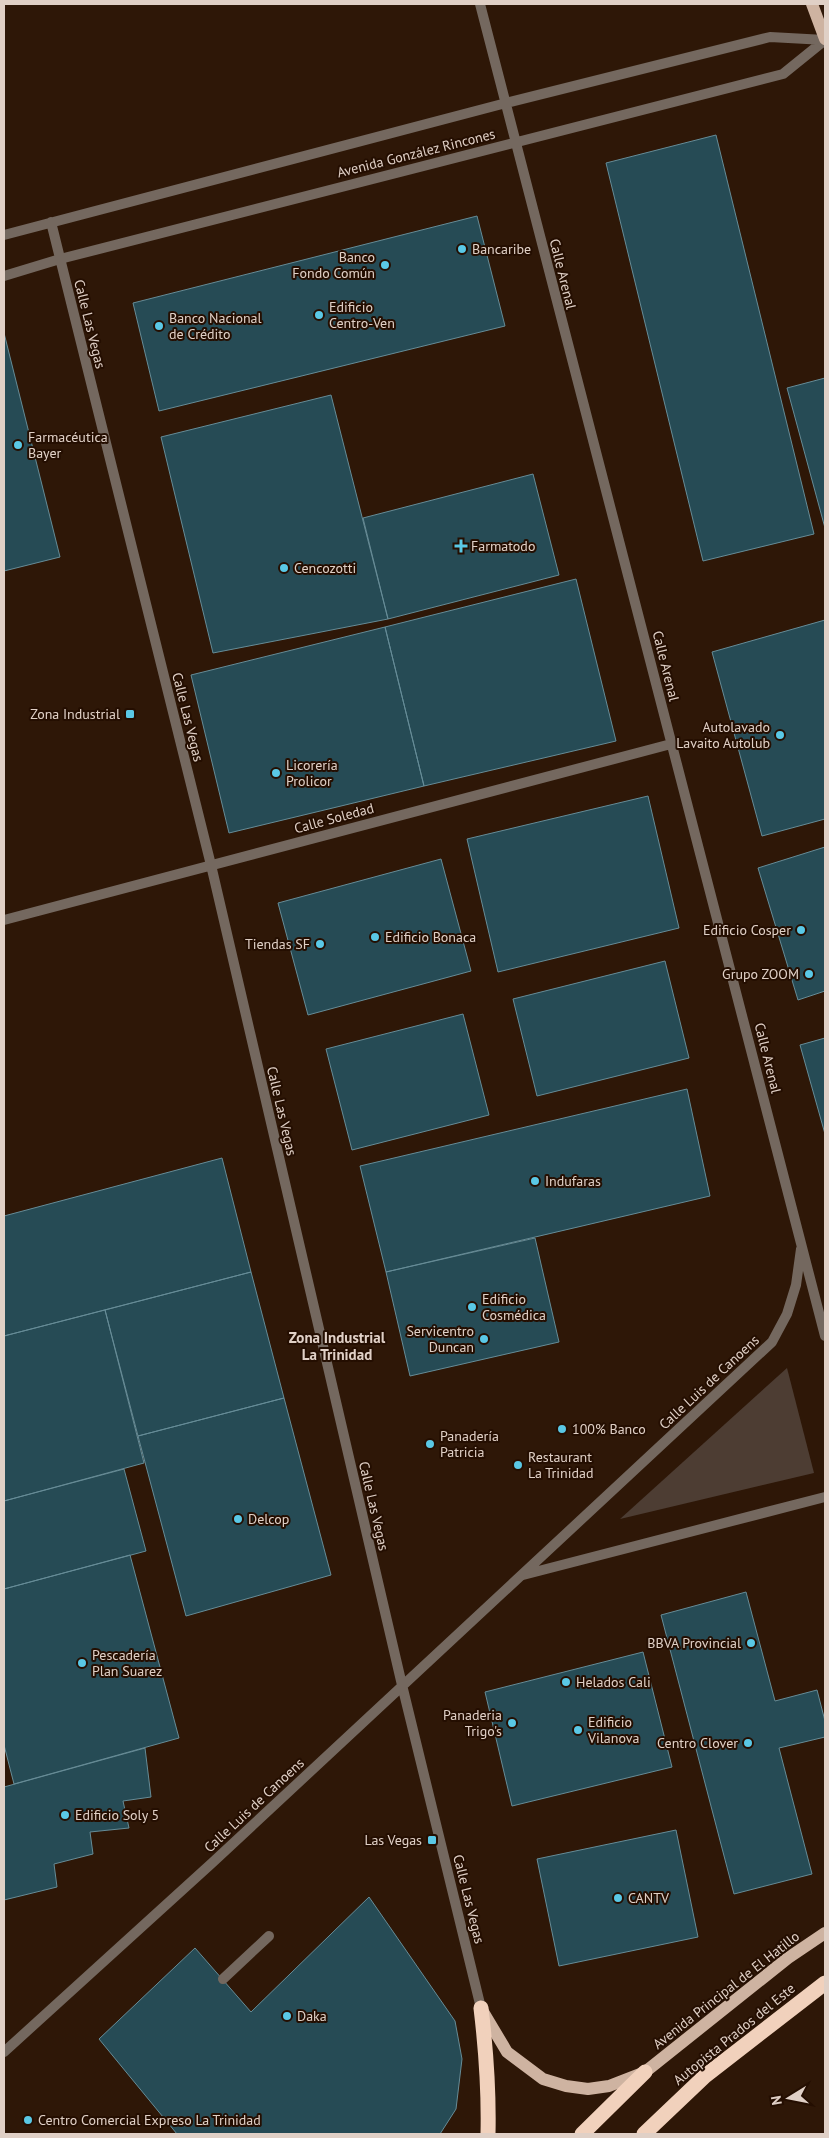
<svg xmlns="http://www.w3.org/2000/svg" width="829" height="2138" viewBox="0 0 829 2138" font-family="'PT Sans',sans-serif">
  <rect width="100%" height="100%" fill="#2e1707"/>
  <path fill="#4d3d33" d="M787,1368l27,105 -194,46z"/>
  <path fill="#264b55" stroke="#668c97" d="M716,135l98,399 -111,27 -97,-398z
    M477,216l28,110 -346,85 -26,-108z
    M4,333l56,224 -56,14z
    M825,378v150l-38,-140z
    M331,395l57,224 -175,34 -52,-216z
    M533,474l26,101 -171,44 -25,-101z
    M576,579l40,162 -192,45 -39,-159z
    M825,620v199l-63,17 -50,-184z
    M385,627l39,159 -195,47 -38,-158z
    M648,796l31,132 -181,44 -31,-133z
    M825,847v144l-27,9 -40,-132z
    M441,859l30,112 -163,44 -30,-112z
    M665,961l24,97 -152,38 -24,-97z
    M463,1014l26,101 -137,35 -26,-101z
    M825,1038v96l-25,-89z
    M687,1089l23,107 -324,76 -26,-106z
    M222,1158l29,114 -247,64v-120z
    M535,1238l24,104 -149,34 -24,-104z
    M251,1272l33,126 -146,38 -33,-126z
    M105,1310l39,153 -140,38v-165z
    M284,1398l47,177 -145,41 -48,-180z
    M124,1469l22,82 -142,38v-88z
    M130,1555l49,183 -165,46 -10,-39v-156z
    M746,1592l29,109 42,-11 8,31v16l-46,11 33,126 -78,20 -73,-279z
    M643,1652l29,115 -160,39 -27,-114z
    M145,1748l6,49 -28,4 6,27 -39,4 3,22 -39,10 3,23 -53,13v-113z
    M676,1830l22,107 -139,29 -22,-107z
    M369,1897l86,124 7,38 -6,50 -16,25h-263l-78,-95 96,-91 56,64z"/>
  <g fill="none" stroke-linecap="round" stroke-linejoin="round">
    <path stroke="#74685f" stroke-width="10" d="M223,1979l46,-43"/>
    <path stroke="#74685f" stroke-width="10" d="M480,4l345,1332
      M51,222l160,643 191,820 79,323
      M4,235l502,-132 264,-66 55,3
      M4,276l56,-17 723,-185 42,-34
      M4,920l667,-176
      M523,1575l302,-78
      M4,2052l208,-189 560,-521 15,-28 9,-29 5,-36"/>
    <path stroke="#ceb3a1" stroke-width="12" d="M812,4l13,35
      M482,2010l25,42 36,27 23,7 22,3 21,-3 36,-14 143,-114 37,-25"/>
    <path stroke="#f1d1bc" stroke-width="15" d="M481,2008c5,42 8,83 7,126
      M582,2134l63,-62
      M644,2134l61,-58 120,-93"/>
  </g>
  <g fill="#5ac8e5" stroke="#240e01" stroke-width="2">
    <circle cx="462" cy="249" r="5"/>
    <circle cx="385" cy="265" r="5"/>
    <circle cx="319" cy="315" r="5"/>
    <circle cx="159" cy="326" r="5"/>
    <circle cx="18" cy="445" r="5"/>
    <path d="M458.5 538.5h5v5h5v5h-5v5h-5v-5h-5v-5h5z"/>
    <circle cx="284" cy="568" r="5"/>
    <rect x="125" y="709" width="10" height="10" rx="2.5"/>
    <circle cx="780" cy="735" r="5"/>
    <circle cx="276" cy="773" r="5"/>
    <circle cx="801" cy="930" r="5"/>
    <circle cx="375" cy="937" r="5"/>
    <circle cx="320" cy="944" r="5"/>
    <circle cx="809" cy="974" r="5"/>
    <circle cx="535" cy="1181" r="5"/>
    <circle cx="472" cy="1307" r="5"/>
    <circle cx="484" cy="1339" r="5"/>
    <circle cx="562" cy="1429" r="5"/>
    <circle cx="430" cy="1444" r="5"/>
    <circle cx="518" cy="1465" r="5"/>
    <circle cx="238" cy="1519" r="5"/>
    <circle cx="751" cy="1643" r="5"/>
    <circle cx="82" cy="1663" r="5"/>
    <circle cx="566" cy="1682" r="5"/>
    <circle cx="512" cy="1723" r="5"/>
    <circle cx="578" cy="1730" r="5"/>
    <circle cx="748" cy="1743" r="5"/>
    <circle cx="65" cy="1815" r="5"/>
    <rect x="427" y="1835" width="10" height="10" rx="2.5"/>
    <circle cx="618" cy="1898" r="5"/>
    <circle cx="287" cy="2016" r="5"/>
    <circle cx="28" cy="2120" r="5"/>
  </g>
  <g text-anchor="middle" stroke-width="4" stroke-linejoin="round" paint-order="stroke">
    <g font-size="14" fill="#e0d0c6" stroke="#240e01">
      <text transform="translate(416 153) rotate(-14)" y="5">Avenida González Rincones</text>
      <text transform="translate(563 274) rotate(76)" y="5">Calle Arenal</text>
      <text transform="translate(90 324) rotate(76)" y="5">Calle Las Vegas</text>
      <text transform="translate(666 666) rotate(76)" y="5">Calle Arenal</text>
      <text transform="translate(188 717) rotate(76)" y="5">Calle Las Vegas</text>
      <text transform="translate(334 818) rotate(-15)" y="5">Calle Soledad</text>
      <text transform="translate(768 1058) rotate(76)" y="5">Calle Arenal</text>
      <text transform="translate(282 1111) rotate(77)" y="5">Calle Las Vegas</text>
      <text transform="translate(709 1382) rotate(-43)" y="5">Calle Luis de Canoens</text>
      <text transform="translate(374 1506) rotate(77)" y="5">Calle Las Vegas</text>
      <text transform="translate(254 1805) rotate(-43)" y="5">Calle Luis de Canoens</text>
      <text transform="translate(469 1899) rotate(76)" y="5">Calle Las Vegas</text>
      <text transform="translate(726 1990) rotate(-38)" y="5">Avenida Principal de El Hatillo</text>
      <text transform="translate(734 2034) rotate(-39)" y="5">Autopista Prados del Este</text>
    </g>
    <g font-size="14" fill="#e0d0c6" stroke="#240e01" text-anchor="start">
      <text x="472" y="254">Bancaribe</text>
      <text x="375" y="262" text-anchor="end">Banco<tspan x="375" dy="16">Fondo Común</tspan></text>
      <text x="329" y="312">Edificio<tspan x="329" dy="16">Centro-Ven</tspan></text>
      <text x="169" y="323">Banco Nacional<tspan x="169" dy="16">de Crédito</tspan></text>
      <text x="28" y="442">Farmacéutica<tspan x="28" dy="16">Bayer</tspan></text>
      <text x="471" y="551">Farmatodo</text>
      <text x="294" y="573">Cencozotti</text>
      <text x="120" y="719" text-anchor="end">Zona Industrial</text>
      <text x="770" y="732" text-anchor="end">Autolavado<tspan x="770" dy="16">Lavaito Autolub</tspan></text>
      <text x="286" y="770">Licorería<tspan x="286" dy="16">Prolicor</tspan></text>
      <text x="791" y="935" text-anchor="end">Edificio Cosper</text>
      <text x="385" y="942">Edificio Bonaca</text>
      <text x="310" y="949" text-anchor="end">Tiendas SF</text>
      <text x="799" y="979" text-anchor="end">Grupo ZOOM</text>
      <text x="545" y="1186">Indufaras</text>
      <text x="482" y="1304">Edificio<tspan x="482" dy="16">Cosmédica</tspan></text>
      <text x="474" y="1336" text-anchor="end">Servicentro<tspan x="474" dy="16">Duncan</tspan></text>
      <text x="572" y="1434">100% Banco</text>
      <text x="440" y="1441">Panadería<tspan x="440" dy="16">Patricia</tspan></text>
      <text x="528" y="1462">Restaurant<tspan x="528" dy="16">La Trinidad</tspan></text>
      <text x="248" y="1524">Delcop</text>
      <text x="741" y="1648" text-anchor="end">BBVA Provincial</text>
      <text x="92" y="1660">Pescadería<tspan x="92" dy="16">Plan Suarez</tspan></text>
      <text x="576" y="1687">Helados Cali</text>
      <text x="502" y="1720" text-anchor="end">Panaderia<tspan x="502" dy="16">Trigo's</tspan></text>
      <text x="588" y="1727">Edificio<tspan x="588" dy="16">Vilanova</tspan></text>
      <text x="738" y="1748" text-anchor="end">Centro Clover</text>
      <text x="75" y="1820">Edificio Soly 5</text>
      <text x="422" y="1845" text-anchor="end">Las Vegas</text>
      <text x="628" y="1903">CANTV</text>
      <text x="297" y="2021">Daka</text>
      <text x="38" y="2125">Centro Comercial Expreso La Trinidad</text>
    </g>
    <g font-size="15" font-weight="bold" fill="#e0d0c6" stroke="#240e01">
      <text x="337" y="1343">Zona Industrial<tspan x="337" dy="17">La Trinidad</tspan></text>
    </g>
  </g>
  <rect width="829" height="2138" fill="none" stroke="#e0d0c6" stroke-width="10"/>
  <g transform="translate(789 2098) rotate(260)" stroke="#240e01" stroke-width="4" paint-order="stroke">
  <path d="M0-4L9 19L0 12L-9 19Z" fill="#e0d0c6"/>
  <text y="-8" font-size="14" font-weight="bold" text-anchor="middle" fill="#e0d0c6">N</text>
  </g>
</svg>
